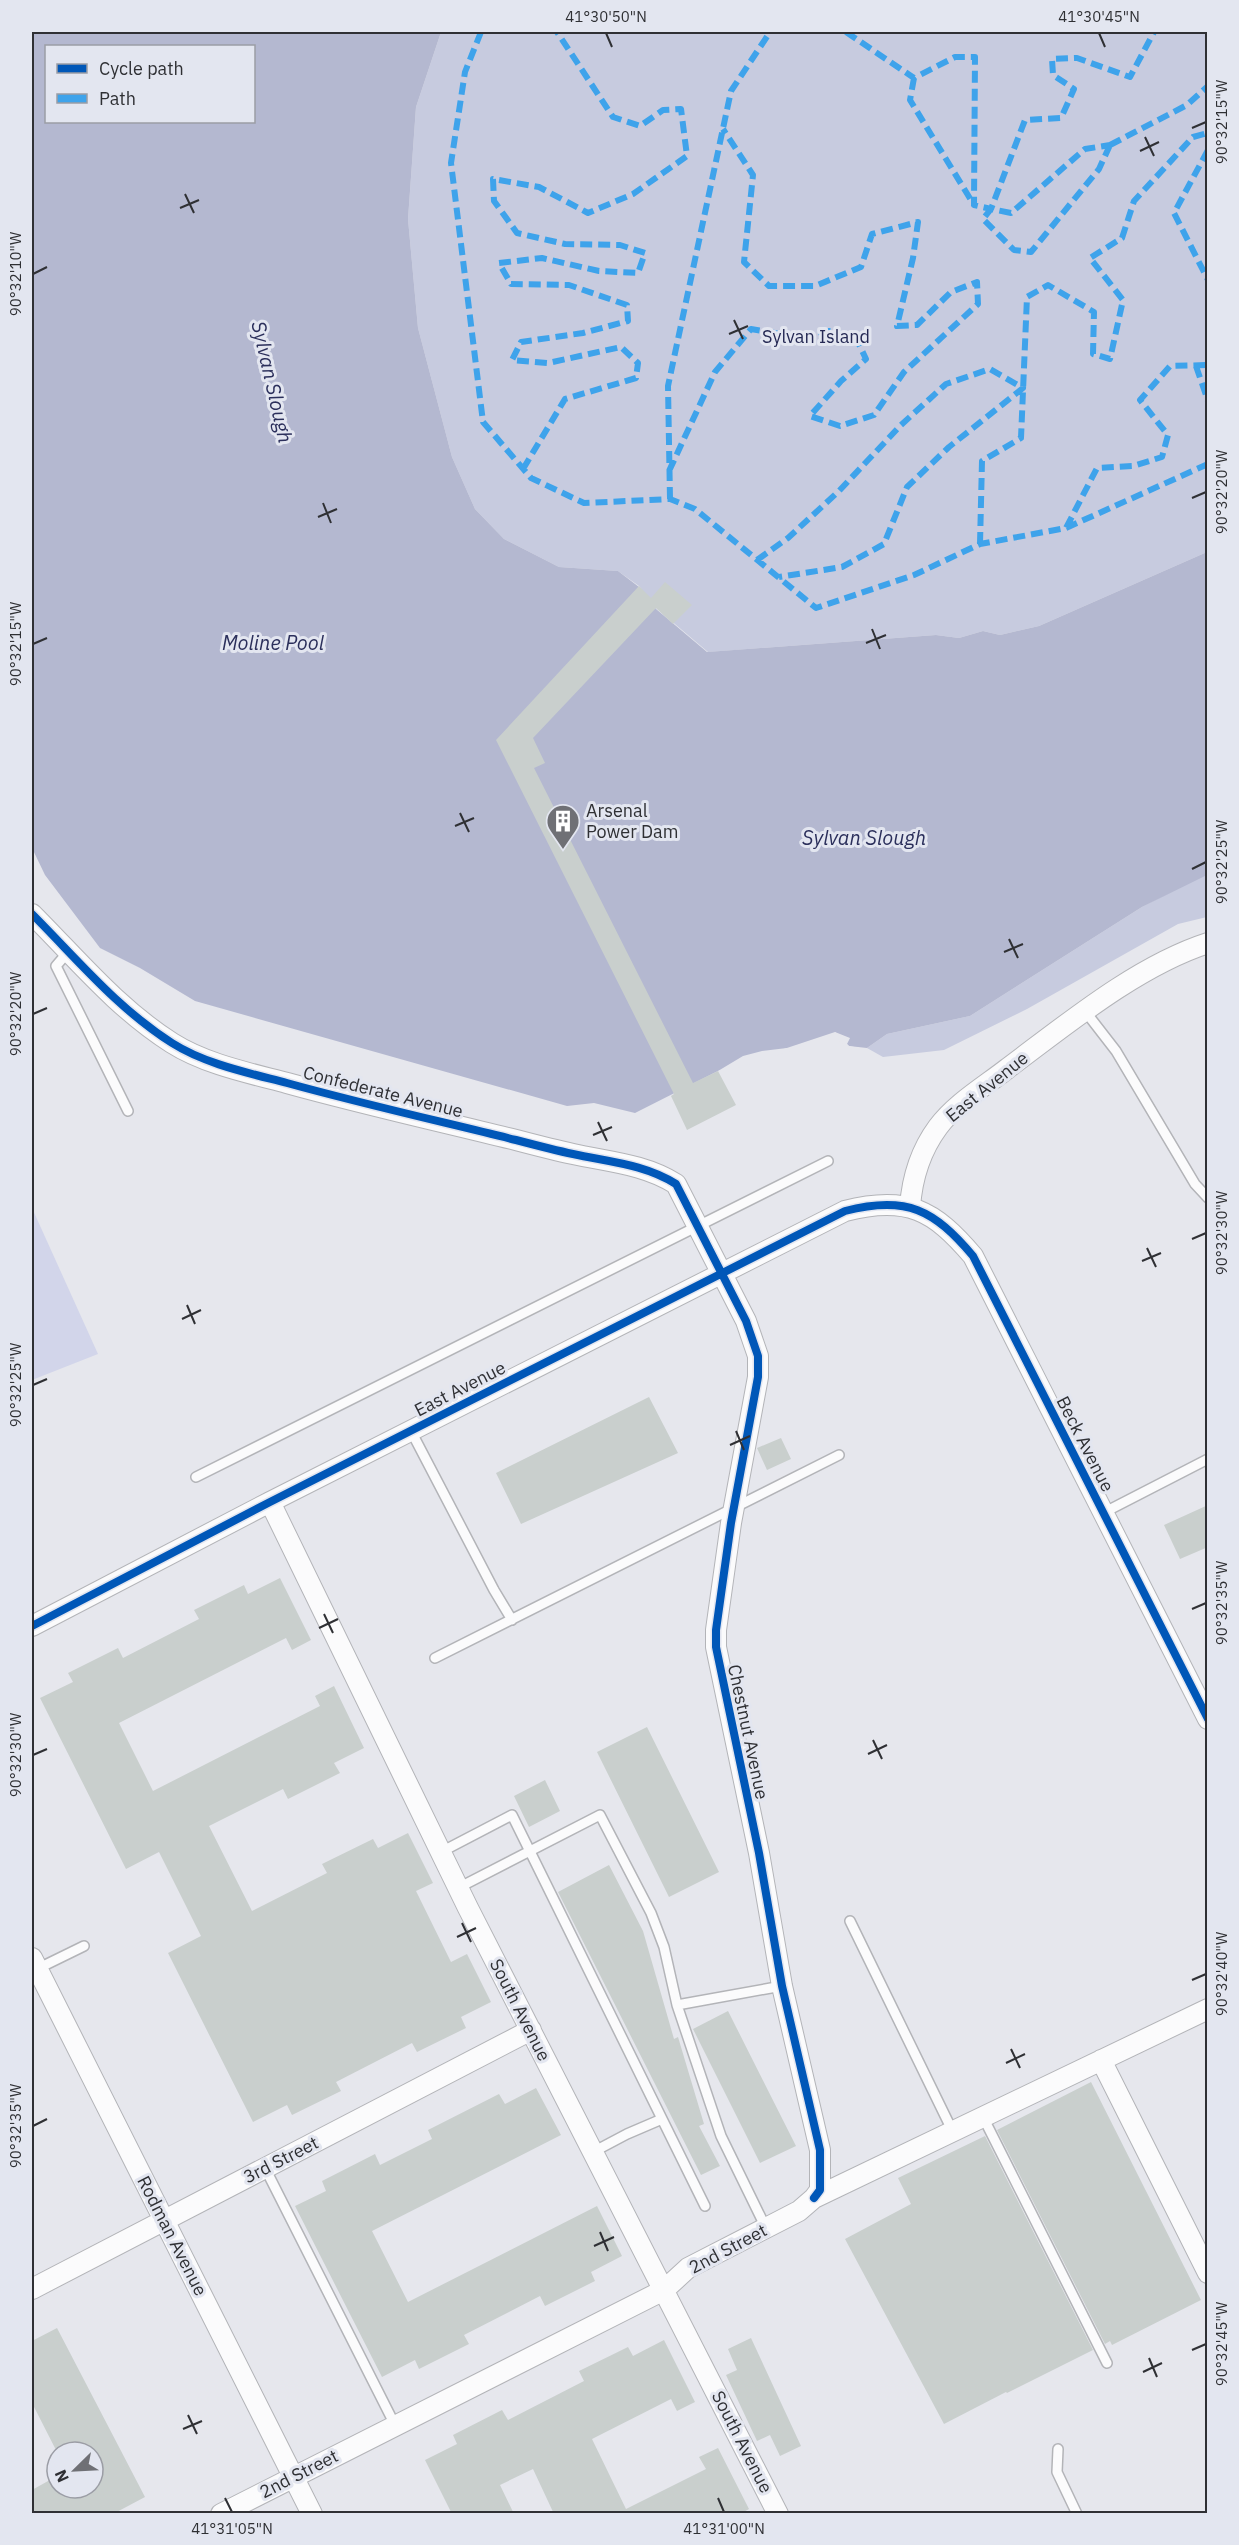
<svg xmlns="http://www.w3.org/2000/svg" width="1239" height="2545" viewBox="0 0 1239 2545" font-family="'IBM Plex Sans',sans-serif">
  <rect width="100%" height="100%" fill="#e6e7ed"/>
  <path fill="#d2d5ea" d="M32,1208l66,146 -66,26z"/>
  <path fill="#c7cbdf" d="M441,32h766v520l-168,74 -39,9 -17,-4 -24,7 -23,-3 -228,17 -52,-44 -17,-22 -21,-15 -59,-4 -55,-28 -29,-30 -23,-52 -34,-129 -10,-109 8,-112z
    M1207,873v44l-29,7 -151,85 -83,41 -61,7 -16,-9 20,-14 83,-18 172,-109z"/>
  <path fill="#b4b8d0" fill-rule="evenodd" d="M32,32h409l-25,75 -8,112 10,109 34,129 23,52 29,30 55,28 59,4 21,16 17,22 51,43 229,-17 23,3 24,-7 17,4 39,-9 168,-74v323l-65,32 -172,109 -83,18 -20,14 -18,-2 -14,-14 -117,39 -83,42 -41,-10 -27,3 -372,-105 -55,-33 -40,-20 -55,-73 -13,-27zM46,46h208v76h-208z"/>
  <path fill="#e6e7ed" d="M835,1032l15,6 -3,6 2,2 21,4 -22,-1 -14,-13z
    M787,1048l3,3 -70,23 -2,-3 25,-15 19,-5z"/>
  <path fill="#c9cfcd" d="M665,582l27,23 -19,19 -17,-16 -123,130 12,25 -11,5 159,315 25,-12 18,34 -49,25 -16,-34 3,-2 -178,-354 143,-154 12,12z
    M649,1397l29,56 -157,71 -25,-51z
    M781,1438l10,21 -24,11 -10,-22z
    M1208,1505v42l-28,12 -16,-34z
    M280,1578l31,62 -19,10 -6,-12 -167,85 34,68 167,-85 -5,-10 19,-10 30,62 -30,15 6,10 -52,26 -5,-10 -74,37 43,85 75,-38 -5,-9 51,-25 5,9 30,-15 25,50 -17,8 35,71 16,-8 24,48 -30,15 5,11 -49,24 -5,-9 -76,39 5,9 -49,24 -5,-10 -34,17 -85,-169 33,-17 -42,-84 -33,17 -86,-171 33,-16 -5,-9 50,-25 5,10 76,-39 -5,-9 50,-25 4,9z
    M647,1727l72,145 -50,25 -72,-145z
    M545,1780l15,31 -31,16 -15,-31z
    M609,1865l34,66 31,108 4,-2 26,87 -5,2 21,40 -19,9 -143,-283z
    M728,2011l68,135 -36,17 -67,-134z
    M1091,2082l110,218 -89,45 -2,-4 -5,3 -108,-214z
    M536,2088l25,47 -189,96 36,71 189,-96 25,50 -31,16 4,9 -50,25 -5,-10 -76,39 5,9 -50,25 -4,-9 -33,17 -87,-171 31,-15 -4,-10 53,-27 5,11 52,-26 -4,-9 71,-36 6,10z
    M985,2136l108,214 -86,43 -1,-1 -62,32 -99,-185 66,-35 -13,-26z
    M57,2328l88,169 -32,17h-81v-24l25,-14v12h36v-36h-36l-25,-49v-62z
    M751,2338l50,108 -21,10 -10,-21 -13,6 -31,-66 11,-5 -9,-21z
    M664,2340l31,62 -18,9 -6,-12 -79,40 34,70 80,-40 -7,-12 19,-9 31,61 -9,5h-186l-21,-45 -33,16 14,29h-62l-27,-54 32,-16 -4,-9 49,-25 6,10 76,-39 -5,-10 49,-24 5,9z"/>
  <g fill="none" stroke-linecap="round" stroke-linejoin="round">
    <defs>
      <path id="lane" d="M68,952l-12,14 72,145
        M1085,1011l31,40 79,133 13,14
        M411,1431l83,159 18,30
        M196,1477l632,-316
        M1103,1513l105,-54
        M435,1658l404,-203
        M441,1852l71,-37 193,391
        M458,1888l142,-73 51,98 13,34 13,58 44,131 45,92
        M850,1921l103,211
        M37,1969l47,-23
        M677,2005l105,-19
        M983,2117l124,246
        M593,2152l34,-18 35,-15
        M265,2168l130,257
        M1058,2449l-1,23 20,42"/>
      <path id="street" d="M32,914c45,45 85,94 140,129 33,21 77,30 115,40 76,21 152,38 229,57 19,5 38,10 57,14 36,8 71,10 103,30l70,137 12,35v21l-27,146 -15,107v17l43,206 23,133 38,164v40l-6,8
        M910,1207c2,-28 11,-57 28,-80 18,-24 47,-41 70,-59 59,-44 129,-102 200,-125
        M270,1502l198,406 310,606
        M32,1626l238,-124 575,-291c62,-16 89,-1 128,45l235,463
        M32,1958l280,556
        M1101,2060l107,213
        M32,2289l499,-259
        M221,2514l443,-224 24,-22 111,-57 15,-13 394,-189"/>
    </defs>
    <use href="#lane" stroke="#b3b4b8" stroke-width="12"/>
    <use href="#street" stroke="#b3b4b8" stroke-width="22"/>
    <use href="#lane" stroke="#fbfbfc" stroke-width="9"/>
    <use href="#street" stroke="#fbfbfc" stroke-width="20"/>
    <path stroke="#3ea3eb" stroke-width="6" stroke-dasharray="12 6" stroke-linecap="butt" d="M481,32l-16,40 -14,91 32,259 48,56 53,25 86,-4 25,10 121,99 98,-33 66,-31 86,-16 31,-60 36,-2 29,-9 6,-22 -28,-35 30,-34 38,-1
      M846,32l68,46 41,-21h20l-1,148 17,4 34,-89 36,-2 13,-29 -21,-14 -1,-16 25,-1 53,19 24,-45
      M914,78l-4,22 64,105
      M1110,145l-11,24 -68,83 -17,-2 -31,-31 8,-10 20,4 74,-64z
      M1110,145l77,-40 21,-19
      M1208,150l-34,63 34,67
      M1196,366l12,35
      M523,469l42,-70 71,-21 2,-15 -17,-16 -73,16 -36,-3 9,-18 62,-9 45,-12 -1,-16 -58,-20 -58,-1 -12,-21 43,-5 57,13 39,2 7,-20 -25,-8 -55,-1 -48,-11 -23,-32 -1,-22 46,8 49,26 45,-19 54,-38 -6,-47 -18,1 -23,16 -27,-9 -56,-85
      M669,471l46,-99 36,-43 54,9 24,-7 27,7 10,21 -25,22 -31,35 30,10 34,-11 30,-43 74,-68 -1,-22 -26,10 -34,33 -20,1 16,-68 5,-36 -46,12 -11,33 -46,19h-46l-25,-24 9,-87 -30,-46
      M670,499l-2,-113 63,-295 39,-59
      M1066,528l142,-64
      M980,544l2,-83 39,-23 6,-141 21,-12 46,27 -1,42 17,5 13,-59 -33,-42 32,-20 12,-37 59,-64 15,-4
      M757,560l31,-22 51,-47 62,-66 45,-41 44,-15 33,19 -74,59 -42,40 -23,57 -42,23 -63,10"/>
    <defs>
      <path id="cycleway" d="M32,914c45,45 85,94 140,129 33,21 77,30 115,40 76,21 152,38 229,57 19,5 38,10 57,14 36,8 71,10 103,30l70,137 12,35v21l-27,146 -15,107v17l43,206 23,133 38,164v40l-6,8
        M32,1626l238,-124 575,-291c62,-16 89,-1 128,45l235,463"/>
    </defs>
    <use href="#cycleway" stroke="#e3e6f0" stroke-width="11"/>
    <use href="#cycleway" stroke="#0057b8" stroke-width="8"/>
  </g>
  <path fill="none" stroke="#2f3034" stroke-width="2" d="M606,33l6,14M1099,33l6,14M1192,128l14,-6M1145,137l9,19M1140,151l19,-9M185,194l9,19M180,208l19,-8M33,274l14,-7M734,320l9,19M729,334l19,-8M1192,498l14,-6M323,503l8,20M318,517l19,-8M872,629l8,20M866,643l20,-8M33,644l14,-6M460,813l9,19M455,826l19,-8M1192,869l14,-7M1009,939l9,19M1004,952l19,-8M33,1014l14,-6M598,1122l9,19M593,1135l19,-8M1192,1239l14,-6M1147,1248l9,19M1142,1261l19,-8M187,1305l8,19M182,1319l19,-9M33,1385l14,-6M736,1431l8,19M730,1445l20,-9M1192,1609l14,-6M324,1614l9,19M319,1628l19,-9M873,1740l9,19M868,1754l19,-9M33,1755l14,-6M462,1923l9,19M457,1937l19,-9M1192,1980l14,-6M1011,2049l9,19M1006,2063l19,-9M33,2126l14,-7M600,2232l8,19M594,2246l20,-9M1192,2350l14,-6M1149,2358l8,19M1143,2372l19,-9M188,2415l9,19M183,2429l19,-8M225,2498l7,14M718,2498l6,14"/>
  <defs>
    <symbol id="building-pin" viewBox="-11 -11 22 30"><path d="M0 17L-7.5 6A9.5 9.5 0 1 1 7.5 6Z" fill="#6f7075" stroke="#e3e6f0"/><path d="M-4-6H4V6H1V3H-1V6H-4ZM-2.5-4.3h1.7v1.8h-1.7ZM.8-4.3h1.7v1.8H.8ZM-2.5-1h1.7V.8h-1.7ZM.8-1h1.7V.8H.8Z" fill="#fff"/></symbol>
  </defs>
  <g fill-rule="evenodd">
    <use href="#building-pin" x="544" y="802" width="38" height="52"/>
  </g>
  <g text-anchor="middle" stroke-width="6" stroke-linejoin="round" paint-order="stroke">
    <g font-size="18" fill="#252954" stroke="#e3e6f0">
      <text x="816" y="343">Sylvan Island</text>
    </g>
    <g font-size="18" fill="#2f3034" stroke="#e3e6f0" text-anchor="start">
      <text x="586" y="817">Arsenal<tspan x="586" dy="21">Power Dam</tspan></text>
    </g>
    <g font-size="18" fill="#2f3034" stroke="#e3e6f0">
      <text transform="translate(987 1087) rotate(-39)" y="6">East Avenue</text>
      <text transform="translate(383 1092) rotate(14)" y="6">Confederate Avenue</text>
      <text transform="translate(460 1389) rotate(-27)" y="6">East Avenue</text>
      <text transform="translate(1085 1444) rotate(63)" y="6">Beck Avenue</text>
      <text transform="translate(748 1732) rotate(78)" y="6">Chestnut Avenue</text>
      <text transform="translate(520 2010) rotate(63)" y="6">South Avenue</text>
      <text transform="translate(281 2160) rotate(-27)" y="6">3rd Street</text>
      <text transform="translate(172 2236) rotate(63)" y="6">Rodman Avenue</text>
      <text transform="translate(728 2249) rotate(-28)" y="6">2nd Street</text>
      <text transform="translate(742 2442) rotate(63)" y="6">South Avenue</text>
      <text transform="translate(299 2474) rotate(-27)" y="6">2nd Street</text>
    </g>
    <g font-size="20" font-style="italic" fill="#2b2f5b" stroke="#e3e6f0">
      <text transform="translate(272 382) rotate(77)" y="7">Sylvan Slough</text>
      <text x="273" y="650">Moline Pool</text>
      <text x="864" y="845">Sylvan Slough</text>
    </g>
  </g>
  <rect width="1239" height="2545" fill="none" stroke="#e3e6f0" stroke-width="66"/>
  <rect x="45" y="45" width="210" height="78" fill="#e3e6f0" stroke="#9b9da5" stroke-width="1.5"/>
  <rect x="57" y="64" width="30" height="9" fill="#0057b8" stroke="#9b9da5" stroke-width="1.5"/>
  <text x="99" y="75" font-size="18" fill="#2f3034">Cycle path</text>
  <rect x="57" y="94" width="30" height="9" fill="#3ea3eb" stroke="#9b9da5" stroke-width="1.5"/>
  <text x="99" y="105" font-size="18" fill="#2f3034">Path</text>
  <g transform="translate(75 2470) rotate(246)"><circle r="28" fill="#e3e6f0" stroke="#9b9da5" stroke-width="1.5"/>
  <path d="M0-4.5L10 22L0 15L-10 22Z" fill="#6f7075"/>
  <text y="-9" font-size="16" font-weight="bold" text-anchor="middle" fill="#2f3034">N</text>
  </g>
  <rect x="33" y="33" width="1173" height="2479" fill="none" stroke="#2f3034" stroke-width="2"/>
  <g font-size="15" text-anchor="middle" fill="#2f3034">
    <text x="606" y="22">41°30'50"N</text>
    <text x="1099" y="22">41°30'45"N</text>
    <text transform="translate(1222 122) rotate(-90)" y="5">90°32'15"W</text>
    <text transform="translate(16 274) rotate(-90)" y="5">90°32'10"W</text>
    <text transform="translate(1222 492) rotate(-90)" y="5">90°32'20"W</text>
    <text transform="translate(16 644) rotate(-90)" y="5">90°32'15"W</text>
    <text transform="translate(1222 862) rotate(-90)" y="5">90°32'25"W</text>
    <text transform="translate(16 1014) rotate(-90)" y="5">90°32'20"W</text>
    <text transform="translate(1222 1233) rotate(-90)" y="5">90°32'30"W</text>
    <text transform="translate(16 1385) rotate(-90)" y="5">90°32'25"W</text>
    <text transform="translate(1222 1603) rotate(-90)" y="5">90°32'35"W</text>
    <text transform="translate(16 1755) rotate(-90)" y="5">90°32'30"W</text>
    <text transform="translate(1222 1974) rotate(-90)" y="5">90°32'40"W</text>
    <text transform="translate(16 2126) rotate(-90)" y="5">90°32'35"W</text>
    <text transform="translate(1222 2344) rotate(-90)" y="5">90°32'45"W</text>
    <text x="232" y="2534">41°31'05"N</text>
    <text x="724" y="2534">41°31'00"N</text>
  </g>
</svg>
